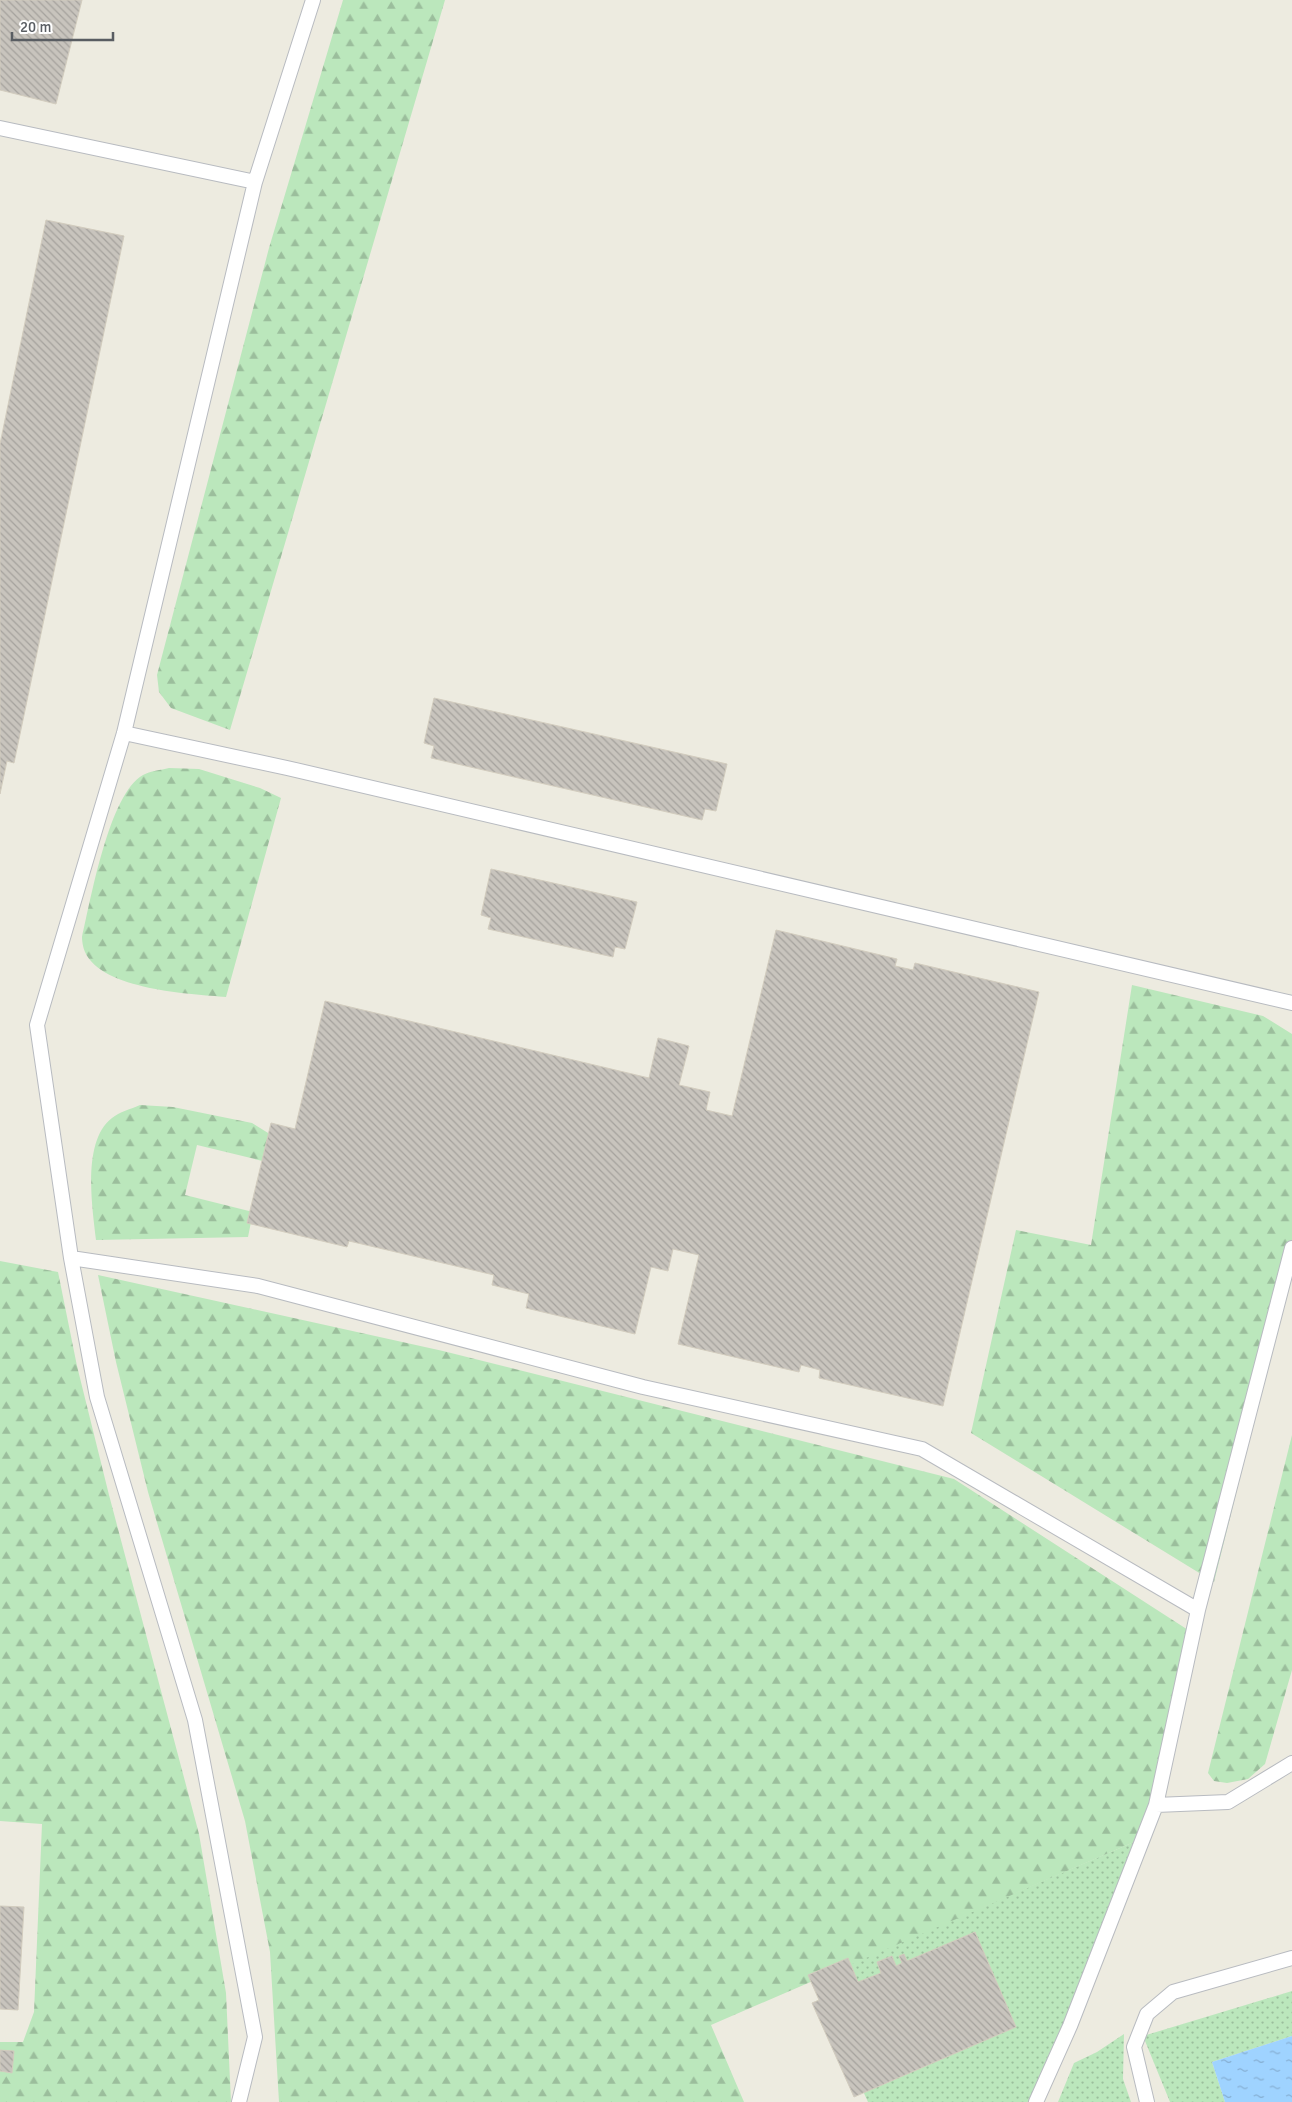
<svg xmlns="http://www.w3.org/2000/svg" width="1292" height="2102" viewBox="0 0 1292 2102" font-family="Signika,sans-serif">
  <defs>
    <pattern id="grass-dots" width="8" height="8" patternUnits="userSpaceOnUse" patternTransform="scale(1.25)"><rect width="8" height="8" fill="#bbe7bc"/><path d="M2 2h.1M6 6h.1" fill="none" stroke="#9bbe9c" stroke-width="1.8" stroke-linecap="round"/></pattern>
    <pattern id="forest-firs" width="22" height="20" patternUnits="userSpaceOnUse" patternTransform="scale(1.25)"><rect width="22" height="20" fill="#bbe7bc"/><path d="M5 1l3.5 6h-7zM16 11l3.5 6h-7z" fill="#9bbe9c"/></pattern>
    <pattern id="water-ripples" width="26" height="14" patternUnits="userSpaceOnUse" patternTransform="scale(1.25)"><rect width="26" height="14" fill="#9fd3ff"/><path d="M2 4q2-2 4 0t4 0M15 11q2-2 4 0t4 0" fill="none" stroke="#85aed2"/></pattern>
    <pattern id="building-back-hatch" width="6" height="6" patternUnits="userSpaceOnUse" patternTransform="scale(1.25)"><rect width="6" height="6" fill="#c8c4bd"/><path d="M-1 5l2 2M0 0l6 6M5-1l2 2" fill="none" stroke="#a5a29d"/></pattern>
  </defs>
  <rect width="100%" height="100%" fill="#edebe0"/>
  <path fill="url(#grass-dots)" d="M1148,1836l-117,266h-163l-56,-122z
    M1292,1991v45l-80,26 13,40h-55l-27,-66z
    M1124,2034l-1,45 8,23h-73l16,-39 23,-11z"/>
  <path fill="url(#forest-firs)" d="M343,0h102l-215,730 -59,-22 -12,-16 -2,-17 112,-427z
    M169,768l30,1 61,19 21,10 -55,199c-35,-3 -124,-7 -141,-45 -2,-4 -3,-11 -3,-15 9,-38 27,-143 61,-162 7,-4 18,-5 26,-7z
    M1132,985l131,31 29,18v235l-78,313 -243,-149 45,-203 75,15z
    M140,1105l33,2 79,16 29,18 -6,23 -78,-19 -12,50 68,17 -5,25 -152,3c-4,-34 -14,-99 16,-122 7,-6 19,-9 28,-13z
    M0,1261l58,11 19,94 32,129 90,339 27,159 5,109h-231v-60h23l11,-30 8,-188 -42,-3z
    M98,1275l345,76 511,128 245,158 -51,199 -437,189 33,77h-465l-9,-150 -25,-131 -97,-329 -32,-130z
    M1292,1435v235l-27,94 -17,15 -21,4 -13,-2 -6,-8z"/>
  <path fill="url(#water-ripples)" d="M1292,2036v66h-67l-13,-40z"/>
  <path fill="url(#building-back-hatch)" stroke="#d2ccbe" d="M0,0h82l-26,104 -56,-14z
    M46,220l78,16 -110,527 -7,-2 -7,33v-350z
    M434,698l293,66 -11,47 -11,-2 -3,11 -271,-62 3,-12 -10,-3z
    M491,869l146,33 -12,47 -10,-2 -2,10 -125,-28 3,-11 -10,-3z
    M776,930l121,29 -2,7 18,4 2,-7 124,29 -96,414 -124,-28 1,-8 -19,-5 -2,7 -121,-28 21,-89 -26,-6 -5,22 -17,-4 -16,67 -109,-26 3,-14 -37,-9 2,-10 -145,-34 -2,6 -100,-24 24,-100 24,6 30,-128 324,77 9,-40 31,8 -10,39 31,7 -4,18 26,6z
    M0,1906l24,1 -6,103 -18,-1z
    M975,1932l41,95 -162,70 -42,-94 7,-3 -11,-25 40,-17 10,24 23,-9 -4,-11 15,-6 4,10 6,-3 -3,-7 5,-2 3,7z
    M0,2050l14,1 -2,22 -12,-2z"/>
  <g fill="none" stroke-linecap="round" stroke-linejoin="round">
    <defs>
      <path id="lane" d="M0,128l255,54
        M124,733l163,35 1005,235
        M71,1258l187,28 385,101 279,62 276,161
        M1156,1805l72,-3 64,-39
        M239,2102l16,-65 -60,-317 -98,-323 -26,-139 -34,-233 87,-292 131,-551 58,-182
        M1036,2102l34,-76 86,-221 42,-195 94,-362
        M1147,2102l-13,-55 13,-33 26,-22 119,-34"/>
    </defs>
    <use href="#lane" stroke="#b8bbc0" stroke-width="16"/>
    <use href="#lane" stroke="#fff" stroke-width="14"/>
  </g>
  <path d="M12 32v8h101v-8" fill="none" stroke="#595d62" stroke-width="2.5"/>
  <text x="20" y="32" font-size="15" fill="#595d62" stroke="#ffffff" stroke-width="4" paint-order="stroke">20 m</text>
</svg>
